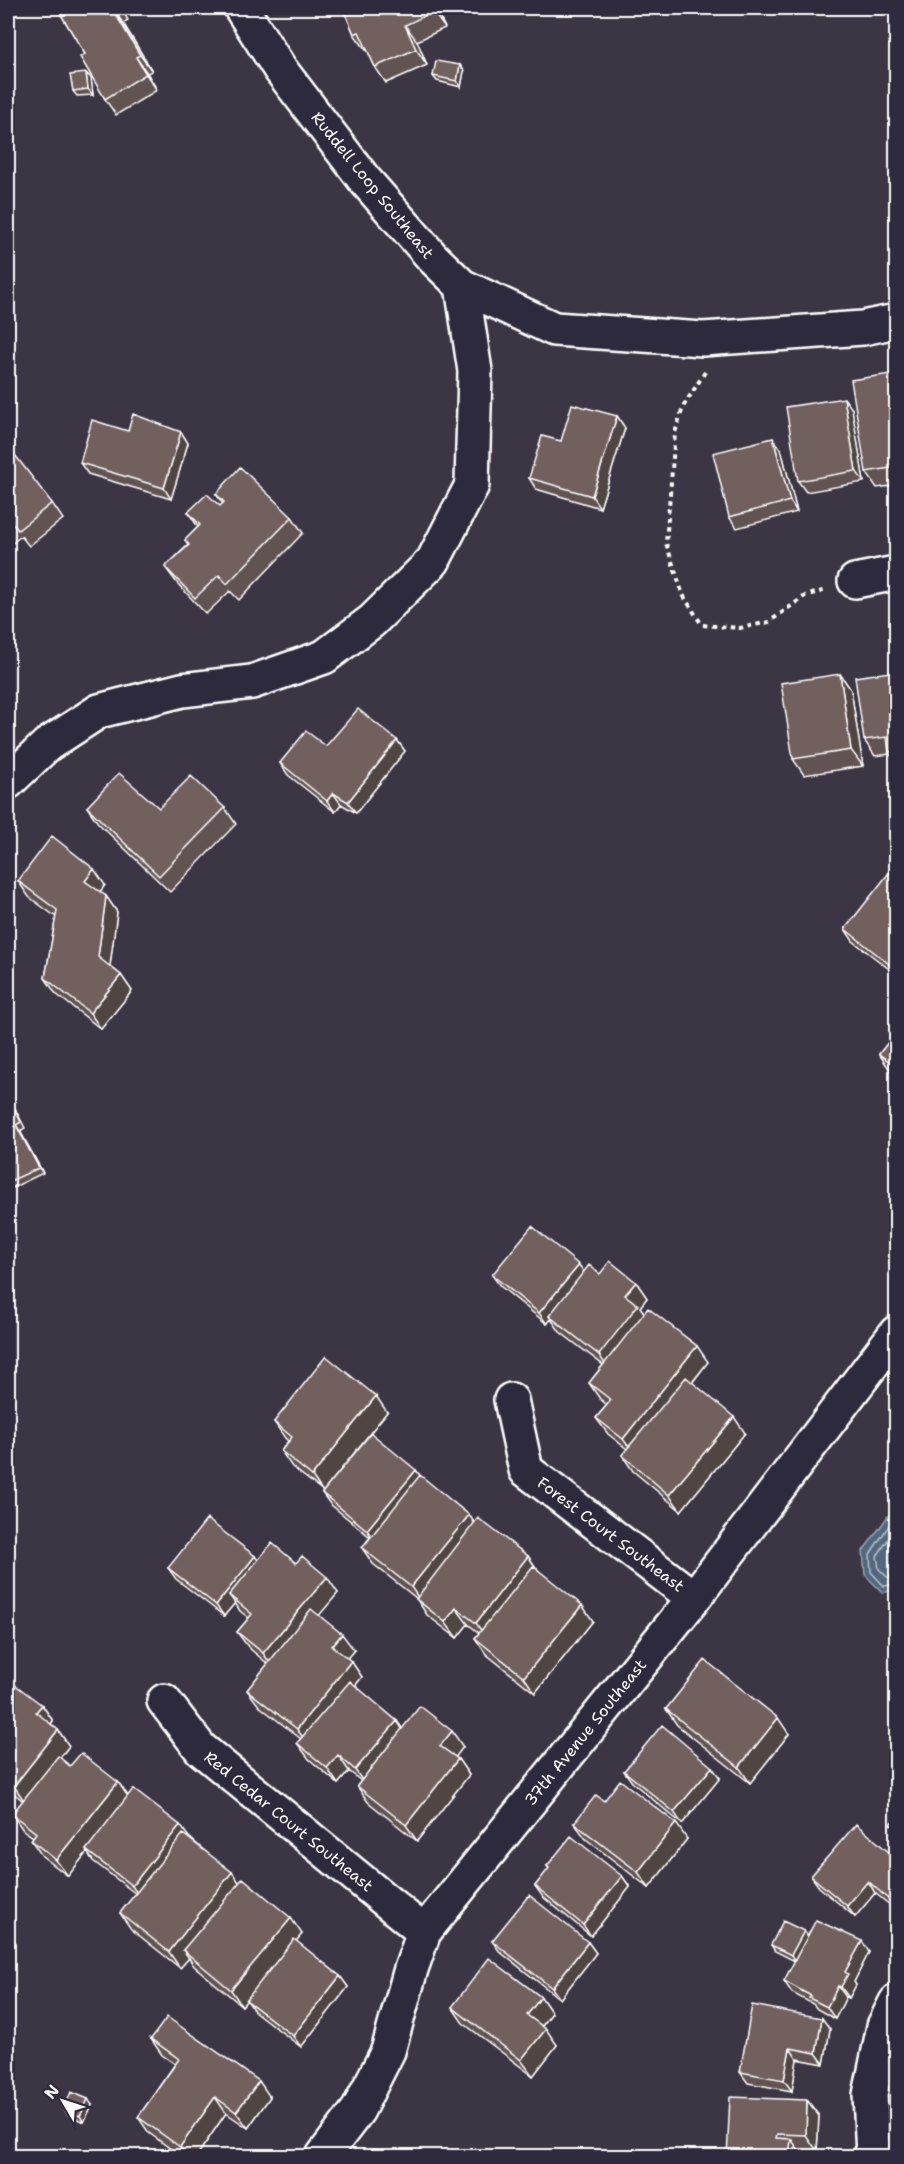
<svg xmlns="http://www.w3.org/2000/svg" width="904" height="2164" viewBox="0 0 904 2164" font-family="'Shantell Sans',sans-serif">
  <rect width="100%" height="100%" fill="#3c3544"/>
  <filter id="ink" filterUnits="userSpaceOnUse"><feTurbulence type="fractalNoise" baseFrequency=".0167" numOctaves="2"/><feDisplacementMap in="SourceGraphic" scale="12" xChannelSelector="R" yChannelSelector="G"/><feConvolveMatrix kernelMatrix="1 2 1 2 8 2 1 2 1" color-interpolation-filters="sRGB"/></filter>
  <g filter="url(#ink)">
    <path fill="#53677e" stroke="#98a4b2" stroke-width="1.5" d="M896,1505v84l-13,4 -18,-18 -2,-24z"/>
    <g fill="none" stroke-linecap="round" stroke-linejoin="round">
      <path stroke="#bac2cb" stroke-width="1.5" d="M896,1515l-26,39 1,18 13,14 12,-2
        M896,1528l-19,28 2,13 8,8 9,-1"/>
      <defs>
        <path id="minor" d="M241,8l39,61 84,110 69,79 29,28 92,43 149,10 160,-11 33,-7
          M855,581l41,-8
          M8,782l39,-37 52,-34 83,-21 70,-8 72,-25 48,-36 61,-60 39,-76 3,-114 -13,-85
          M511,1400l15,70 168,128
          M164,1701l37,48 223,183
          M323,2156l35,-46 30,-59 23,-82 13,-37 270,-334 202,-265
          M873,2156l-3,-61 14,-69 12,-24"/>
      </defs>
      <use href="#minor" stroke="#fff" stroke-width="38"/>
      <path stroke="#fff" stroke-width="4" stroke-dasharray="4.5 4.5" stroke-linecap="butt" d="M705,372l-22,35 -8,26 -9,110 17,52 19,30 38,3 29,-6 36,-26 21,-6"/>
      <use href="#minor" stroke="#2f2a3d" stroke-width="33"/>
    </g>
    <path fill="#625352" stroke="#fff" stroke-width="1.5" d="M57,8h64l7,12 -5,3 29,48 -5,2 10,17 -41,25 -11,-16 -20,-45z
      M343,8h92l10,20 -28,13 10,24 -41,18 -11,-16 -8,-18 -1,1 -12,-16z
      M460,65l4,6 -3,16 -24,-6 -4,-5z
      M86,73l5,5 2,17 -16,1 -4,-5z
      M897,373v112l-20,3 -11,-16z
      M852,409l12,73 -58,10 -8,-11z
      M617,416l8,12 -25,80 -64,-19 -7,-11 32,-37z
      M128,431l53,1 7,11 -17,56 -83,-25 -8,-11z
      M781,449l16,63 -60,16 -8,-11z
      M8,461l44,42 11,16 -34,27 -8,-10 -13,11z
      M216,494l76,23 11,16 -64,67 -9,-9 -24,23 -29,-31 -12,-16 23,-22 -3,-5 13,-13 -10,-15 32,-6 3,-2z
      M897,671v92l-7,-9 -15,2 -11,-16z
      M840,674l11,16 12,76 -59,9 -11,-16z
      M397,740l8,11 -49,62 -15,-9 -6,8 -47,-37 -8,-12 46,-17z
      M87,807l72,1h66l11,16 -66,68 -72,-69z
      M897,872v103l-44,-34 -8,-12z
      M18,881l87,4 -5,7 6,4 11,16 -7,54 11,9 11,16 -31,38 -45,-35 -11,-16 11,-61 -27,-20z
      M897,1031v44l-7,-5 -11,-16z
      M8,1095l17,33 -5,3 23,42 -35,17z
      M584,1272l16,2 36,8 11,16 -7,9 4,6 64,49 -16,21 53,50 -64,78 -48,-40 -11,-16 5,-6 -19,-15 -12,-16 11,-13 -7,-6 -11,-16 14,-18 -43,-33 -9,-13 -4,5 -47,-38 -8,-11z
      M387,1412l-47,58h76l3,5 50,40 5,8 54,33 9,13 56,52 -58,72 -49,-39 -11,-16 4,-5 -11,-9 -11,14 -30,-23 -11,-17 -43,-34 -11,-16 8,-11 -40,-33 -8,-11 1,-2 -31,-24 -11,-16 7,-10 -3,-3 -11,-16z
      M258,1560l38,3 42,30 -19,22 35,35 -7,8 4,3 11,16 -7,9 42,35 5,8 61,18 -8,10 3,2 11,16 -52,66 -49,-39 -11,-16 4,-5 -12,-10 -11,13 -29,-25 -12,-16 4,-4 -42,-33 -12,-16 21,-26 -19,-16 -12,-16 12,-14 -9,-7 -5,-8 -11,13 -48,-37 -8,-11z
      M8,1693l34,12 11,16 -2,3 7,6 11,16 -9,12 10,8 48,16 10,14 60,40 51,46 63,52 -6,7 44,35 8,11 -47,60 -47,-36 -7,-11 -5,6 -48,-40 -5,-8 -9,10 -49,-39 -11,-16 16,-19 -43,-33 -6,-9 -19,24 -26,-20 -11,-16 2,-3 -10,-7 -11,-16 11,-13 -13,-11 -2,2z
      M666,1709l123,25 -39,49 -73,-58z
      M624,1771l96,7 -38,46 -50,-42z
      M574,1823l113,16 -38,49 -63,-49z
      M897,1859v50l-1,1 -21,-17 -20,24 -36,-30 -8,-11z
      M547,1866l75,10 8,11 -39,49 -48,-39 -8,-11 14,-17z
      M804,1931l3,5 62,16 -15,30 2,3 -7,13 -3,-1 -11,22 -18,-10 -4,-5 -21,-11 -8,-12 11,-20 -20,-10 -4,-6z
      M492,1941l96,1 8,11 -36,46 -60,-47z
      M541,1997l11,16 -10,13 15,19 -24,31 -70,-53 -11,-16z
      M830,2029l-6,35 -27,-5 -5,32 -44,-8 -8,-11z
      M151,2039l119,58 -22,31 -22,-15 -30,44h-14l-33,-24 -11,-16 37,-53 -13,-9z
      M807,2100l12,16 -2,35h-18l3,4v2h-75z
      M92,2105l-8,17 -16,-7 -4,-6z"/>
    <path fill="#504442" stroke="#fff" stroke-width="1.5" d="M112,8l11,15 29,48 -12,-16z
      M431,8h4l10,20 -12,-16z
      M405,25l12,16 10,24 -11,-16z
      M136,57l11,16 10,17 -11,-16z
      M460,65l4,6 -3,16 -4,-6z
      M86,73l5,5 2,17 -5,-6z
      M844,398l8,11 12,73 -8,-11z
      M617,416l8,12 -25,80 -8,-12z
      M181,432l7,11 -17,56 -7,-11z
      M773,438l8,11 16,63 -7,-11z
      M840,674l11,16 12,76 -12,-16z
      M397,740l8,11 -49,62 -8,-11z
      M333,793l8,11 -6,8 -8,-11z
      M94,869l11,16 -9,12 -11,-16z
      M106,896l11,16 -8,61 -11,-16z
      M897,955v20l-8,-11z
      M121,975l11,16 -31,38 -11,-16z
      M16,1125l4,6 23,42 -4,-5z
      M579,1265l8,11 -38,40 2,3 -4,5 -8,-11z
      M636,1282l11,16 -7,9 10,14 -40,50 -11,-16 26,-60z
      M697,1346l11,16 -73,93 -12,-16z
      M376,1396l11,16 -64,80 -11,-16z
      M734,1417l11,16 -64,78 -12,-16z
      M416,1470l8,11 -49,60 -8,-11z
      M469,1515l11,16 -58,72 -11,-16z
      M255,1556l8,11 -34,28 6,8 -11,13 -8,-11z
      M528,1556l11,16 -52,67 -11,-16z
      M327,1577l11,16 -64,76 -11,-16z
      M582,1605l11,16 -58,72 -11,-16z
      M456,1608l12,16 -11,14 -12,-16z
      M342,1634l12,16 -10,12 -12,-16z
      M351,1661l11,16 -54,68 -11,-16z
      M42,1705l11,16 -6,7 -11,-16z
      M778,1718l11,16 -39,49 -11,-16z
      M397,1721l11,16 -42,49 -11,-16z
      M58,1730l11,16 -44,56 -11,-16z
      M452,1731l11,16 -11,15 -12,-16z
      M338,1755l11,16 -11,13 -11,-16z
      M458,1759l11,16 -52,66 -11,-16z
      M712,1767l8,11 -38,46 -8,-12z
      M118,1782l11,16 -43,52 1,2 -19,24 -12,-16z
      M676,1823l11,16 -38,49 -11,-16z
      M180,1825l8,11 -48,61 -8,-11z
      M232,1872l11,16 -60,62 6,8 -9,10 -11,-16z
      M622,1876l8,11 -39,49 -8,-11z
      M868,1881l7,12 -20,24 -8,-11z
      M897,1888v21l-1,1 -8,-11z
      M291,1918l11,16 -60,72 -11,-16z
      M804,1931l4,6 -13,24 -4,-6z
      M862,1941l7,11 -15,30 2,3 -7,13 -8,-11 4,-15z
      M588,1942l8,11 -36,46 -8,-11z
      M340,1976l8,11 -47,60 -8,-11z
      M838,1986l8,11 -11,22 -8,-12z
      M541,1997l11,16 -14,18 -11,-16z
      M822,2018l8,11 -6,35 -8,-11z
      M546,2029l11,16 -24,31 -12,-16z
      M790,2048l7,11 -5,32 -8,-11z
      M259,2081l11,16 -22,31 -12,-16z
      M215,2097l11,16 -30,44h-9l-7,-10z
      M88,2099l4,6 -8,17 -4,-6z
      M807,2100l12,16 -2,35 -11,-16z
      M791,2139l11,16v2h-13z"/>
    <path fill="#72615f" stroke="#fff" stroke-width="1.5" d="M57,8h55l28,47 -4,2 10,17 -41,25 -25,-42 5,-3z
      M343,8h88l2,4 -28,13 11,24 -41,18 -16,-35 -5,2z
      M436,61l24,4 -3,16 -24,-5z
      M86,73l2,16 -15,2 -3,-16z
      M897,373v94l-31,5 -15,-92z
      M844,398l12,73 -58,10 -12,-74z
      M572,404l45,12 -25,80 -63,-18 13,-42 19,5z
      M133,414l48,18 -17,56 -84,-25 12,-43 36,11z
      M773,438l17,63 -61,16 -16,-64z
      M15,455l37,48 -34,27 -8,-10 -2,1v-60z
      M240,467l52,50 -65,67 -8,-9 -24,23 -30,-31 24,-22 -4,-5 15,-15 -12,-13 19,-18 13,12 4,-4 -8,-8z
      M897,671v80l-8,1 -2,-15 -23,3 -9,-63z
      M840,674l11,76 -58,9 -12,-76z
      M358,709l39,31 -49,62 -15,-9 -6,8 -47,-38 26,-32 20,15z
      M119,773l40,35 32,-32 34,32 -66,68 -72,-69z
      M52,836l42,33 -9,12 21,15 -8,61 23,18 -31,38 -45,-35 12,-68 -39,-29z
      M892,869l5,3v83l-8,9 -44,-35z
      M897,1031v36l-18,-13z
      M8,1096l13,26 -5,3 23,43 -31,14z
      M532,1226l47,39 -40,48 -47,-38z
      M610,1261l26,21 -11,13 13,10 -39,50 -50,-39 40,-51 11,9z
      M648,1308l49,38 -74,93 -27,-21 15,-18 -22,-17z
      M326,1356l50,40 -64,80 -31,-25 11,-14 -18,-15z
      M686,1377l48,40 -65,78 -47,-40z
      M371,1433l45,37 -49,60 -45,-37z
      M420,1475l49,40 -58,72 -49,-39z
      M478,1518l50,38 -52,67 -20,-15 -11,14 -29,-23z
      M207,1519l48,37 -39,49 -48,-37z
      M272,1543l24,20 6,-7 25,21 -64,76 -26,-21 15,-18 -23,-19z
      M533,1566l49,39 -58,72 -49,-39z
      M311,1609l31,25 -10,12 19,15 -54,68 -50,-39z
      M705,1660l73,58 -39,49 -73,-58z
      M350,1681l47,40 -42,49 -17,-15 -11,13 -30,-25z
      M14,1684l28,21 -6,7 22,18 -44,56 -6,-5v-88z
      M420,1706l32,25 -12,15 18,13 -52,66 -49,-39z
      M662,1725l50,42 -38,45 -50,-41z
      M81,1753l37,29 -62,78 -25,-20 5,-7 -24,-19 46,-58 12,10z
      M620,1780l56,43 -38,49 -64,-49 22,-28 8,6z
      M133,1789l47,36 -48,61 -46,-36z
      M897,1816v13l-7,-5z
      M856,1824l41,35v29l-9,11 -20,-18 -21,25 -36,-30z
      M183,1834l49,38 -63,80 -49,-39z
      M571,1836l51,40 -39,49 -48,-39 14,-18 -2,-2z
      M243,1878l48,40 -60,72 -48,-40z
      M529,1895l59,47 -36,46 -60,-47z
      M816,1920l46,21 -17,31 3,2 -7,13 -3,-1 -11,21 -18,-9 2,-2 -27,-15z
      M783,1921l21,10 -13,24 -20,-10z
      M294,1939l46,37 -47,60 -47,-36z
      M489,1958l52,39 -14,18 19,14 -25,31 -69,-53z
      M752,2005l70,13 -6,35 -26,-5 -6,32 -44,-8z
      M167,2017l92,64 -23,31 -21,-15 -35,50 -42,-30 41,-58 -28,-20z
      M71,2092l17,7 -8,17 -16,-7z
      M730,2097l77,3 -1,35 -29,-1 -1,4 15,1 -2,18h-62z"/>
  </g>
  <g text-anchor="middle" stroke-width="4.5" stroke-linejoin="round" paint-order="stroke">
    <g font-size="16" fill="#fff" stroke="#2f2a3d">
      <text transform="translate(373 185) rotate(51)" y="6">Ruddell Loop Southeast</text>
      <text transform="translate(611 1534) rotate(37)" y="6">Forest Court Southeast</text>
      <text transform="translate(585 1732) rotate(-51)" y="6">37th Avenue Southeast</text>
      <text transform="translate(289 1821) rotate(39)" y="6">Red Cedar Court Southeast</text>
    </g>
  </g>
  <rect width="904" height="2164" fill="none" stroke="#2f2a3d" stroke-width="30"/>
  <rect x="15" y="15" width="874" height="2134" fill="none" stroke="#fff" stroke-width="2" filter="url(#ink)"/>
  <g transform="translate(63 2101) rotate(309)" stroke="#2f2a3d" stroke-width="4.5" paint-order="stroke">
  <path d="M0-4.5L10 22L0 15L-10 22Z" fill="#ffffff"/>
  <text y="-9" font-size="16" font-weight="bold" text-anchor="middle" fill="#ffffff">N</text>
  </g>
</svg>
